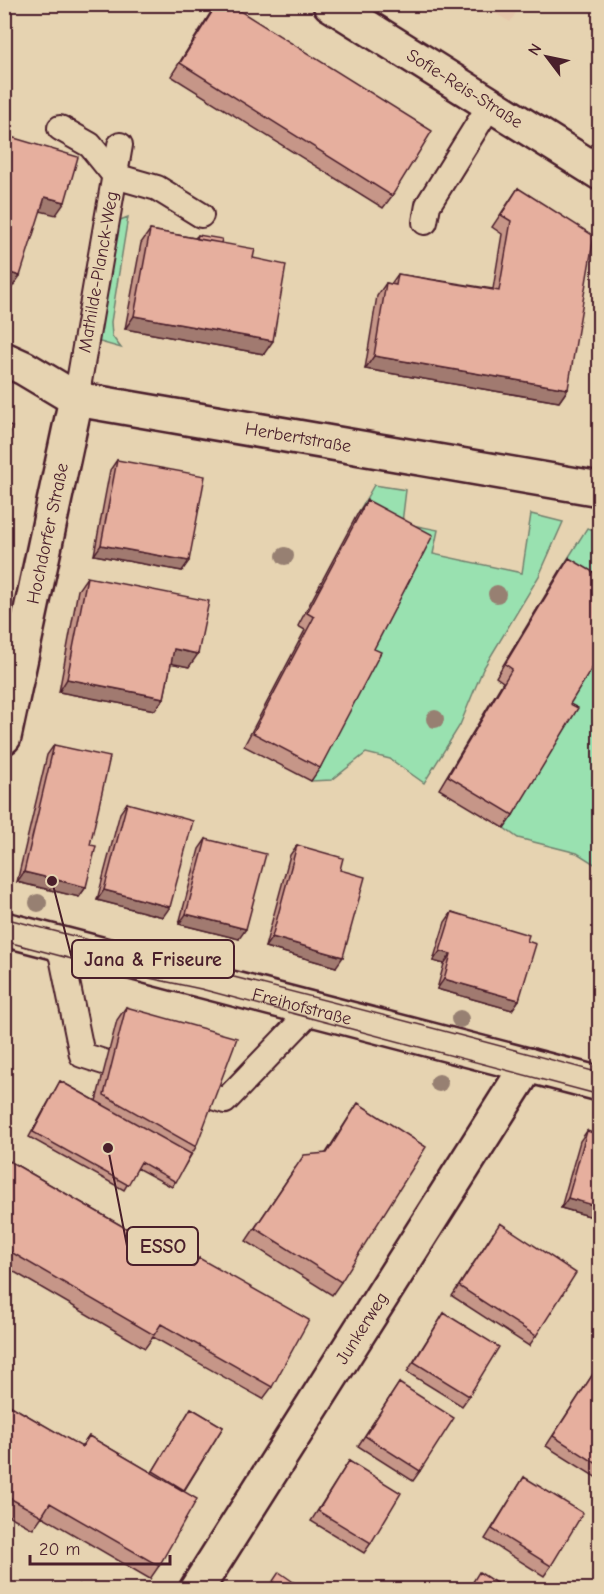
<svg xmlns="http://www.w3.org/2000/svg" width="604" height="1594" viewBox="0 0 604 1594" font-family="'Comic Neue',sans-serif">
  <rect width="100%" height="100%" fill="#e6d3b1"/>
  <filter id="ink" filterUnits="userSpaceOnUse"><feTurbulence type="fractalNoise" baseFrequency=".0167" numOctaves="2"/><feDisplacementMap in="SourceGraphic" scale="12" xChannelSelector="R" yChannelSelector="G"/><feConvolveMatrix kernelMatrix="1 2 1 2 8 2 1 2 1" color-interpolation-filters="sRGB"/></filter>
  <g filter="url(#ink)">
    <path fill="#e6c8ab" d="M481,5h40l-11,17z"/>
    <path fill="#99e1b0" stroke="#72806e" stroke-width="1.5" d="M128,217l-17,105 1,14 9,12 -28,-8 22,-118z
      M374,485l32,5 -4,33 36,7 -5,24 89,19 9,-59 32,8 -24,54 -56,93 -23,56 -36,58 -34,-24 -24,-6 -34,27 -21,1 61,-115 -7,-4 59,-114 -66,-35z
      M587,528l12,3v63l-39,-23z
      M599,652v215l-22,-14 -59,-15 -14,-10 65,-106 -8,-5z"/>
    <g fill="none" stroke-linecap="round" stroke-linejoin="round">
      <defs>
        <g id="lane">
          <path d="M60,128l30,17 25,31 42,12 44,27"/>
          <path d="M425,222l3,-17 62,-100"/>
          <path id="s1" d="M76,399l44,-254"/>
          <path d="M55,942l7,15 20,98 56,18"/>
          <path d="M185,1088l40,13 88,-92"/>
        </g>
        <g id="street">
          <path id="s2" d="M330,4l270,169"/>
          <path id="s3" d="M4,359l20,9 52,31 524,90"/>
          <path id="s4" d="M4,737l72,-338"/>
          <path id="s5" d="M196,1590l332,-525"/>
        </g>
        <g id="secondary">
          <path id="s6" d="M4,929l596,155"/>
        </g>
      </defs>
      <use href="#lane" stroke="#4a1f2b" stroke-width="28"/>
      <use href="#street" stroke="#4a1f2b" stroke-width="38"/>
      <use href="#secondary" stroke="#4a1f2b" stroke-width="38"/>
      <use href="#lane" stroke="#e6d3b1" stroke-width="24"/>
      <use href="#street" stroke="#e6d3b1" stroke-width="33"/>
      <use href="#secondary" stroke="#e6d3b1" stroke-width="33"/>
      <path stroke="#4a1f2b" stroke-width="1.5" d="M4,918c199,52 398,100 596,155
        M4,941l117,31 80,17 399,106"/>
    </g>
    <g fill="#978072">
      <circle cx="285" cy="556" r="9"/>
      <circle cx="497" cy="594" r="9"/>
      <circle cx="435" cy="719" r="9"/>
      <circle cx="38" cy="903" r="9"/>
      <circle cx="460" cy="1019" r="9"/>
      <circle cx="439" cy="1083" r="9"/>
    </g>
    <path fill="#c69688" stroke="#4a1f2b" stroke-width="1.5" d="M216,4l176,192 -9,12 -212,-132z
      M518,188l50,201 -9,13 -194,-33 12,-73 9,-13 5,1 7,-10 95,15 9,-55 -10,-7z
      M150,230l45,8 3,-3 23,8 32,15 11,96 -139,-25 16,-86z
      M117,460l65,111 -88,-16 16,-85z
      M367,500l7,149 -54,119 -9,13 -67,-35 61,-116 -7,-4 60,-113z
      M569,558l1,146 -57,111 -9,13 -65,-39 64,-107 -7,-5 64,-106z
      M87,577l102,90 -18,-4 -7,35 -9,12 -96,-18 19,-102z
      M54,745l36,100 -4,42 -7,10 -62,-15 30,-127z
      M127,803l36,114 -66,-17 23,-87z
      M206,839l33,100 -60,-15 20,-75z
      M297,845l43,25 -4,97 -71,-20 25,-92z
      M452,912l75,29 -8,59 -7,10 -75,-21 7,-25 -11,-3 12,-39z
      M126,1007l70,140 -24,40 -35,-19 -13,22 -95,-53 31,-56 36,20 21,-81z
      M358,1103l-17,179 -9,13 -86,-54 49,-73 31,-15z
      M587,1131l13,88 -39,-11 19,-67z
      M4,1158l189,109 6,-9 73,129 -9,12 -110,-62 -8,11 -141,-82z
      M493,1233l43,103 -7,10 -77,-50z
      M444,1313l25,83 -7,10 -55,-34z
      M593,1374l7,5v101l-54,-34z
      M399,1383l21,88 -7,10 -55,-35z
      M4,1402l77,45 8,-11 63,37 39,-65 32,19 -39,64 -25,75 -9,13 -108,-63 -9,13 -29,-16z
      M349,1461l22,82 -7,10 -53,-32z
      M524,1477l27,89 -7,10 -59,-37z"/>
    <path fill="#a17a6f" stroke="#4a1f2b" stroke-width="1.5" d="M45,197l20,5 -9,13 -20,-5z
      M4,271l16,5 -9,13 -7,-2z
      M134,316l139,25 -9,13 -139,-25z
      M374,356l194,33 -9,13 -194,-33z
      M101,545l88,16 -7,10 -88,-16z
      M174,649l24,5 -9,13 -24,-5z
      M67,679l97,19 -9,12 -96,-18z
      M24,872l62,15 -7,10 -62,-15z
      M104,890l66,17 -7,10 -66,-17z
      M186,914l60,15 -7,10 -60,-15z
      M272,937l71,20 -7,10 -71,-20z
      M440,951l11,3 -7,10 -11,-3z
      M444,979l75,21 -7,10 -75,-21z
      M568,1198l32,9v12l-39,-11z"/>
    <path fill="#e6af9e" stroke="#4a1f2b" stroke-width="1.5" d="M217,4h12l203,127 -40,65 -212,-133z
      M4,135l74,22 -13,45 -20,-5 -25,79 -16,-5z
      M518,188l76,48 -26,153 -194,-33 12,-73 10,2 2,-11 101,17 12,-70 -10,-6z
      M150,230l105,19 -2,9 33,7 -13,76 -139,-25z
      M198,235l24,4 -1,4 -24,-4z
      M4,424l8,3 -8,22z
      M117,460l88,16 -16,85 -88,-16z
      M367,500l66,35 -59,114 7,3 -61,116 -67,-35 61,-116 -7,-4z
      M569,558l31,18v79l-30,49 8,4 -65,107 -65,-39 64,-107 -7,-5z
      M87,577l122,24 -11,53 -24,-5 -10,49 -97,-19z
      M54,745l56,12 -20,88 6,1 -10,41 -62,-15z
      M127,803l66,18 -23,86 -66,-17z
      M206,839l60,15 -20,75 -60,-15z
      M297,845l46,13 -3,12 25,7 -22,80 -71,-20z
      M452,912l77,23 -2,6 9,3 -17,56 -75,-21 7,-25 -11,-3z
      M126,1007l111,31 -41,109 -92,-52z
      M60,1081l131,73 -15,28 -35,-20 -13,23 -95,-53z
      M358,1103l68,44 -85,135 -86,-54 49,-73 23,-2z
      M587,1131l13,4v72l-32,-9z
      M4,1158l189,109 6,-9 110,62 -37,67 -111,-63 -7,11 -150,-87z
      M500,1223l76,50 -40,63 -77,-50z
      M444,1313l55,34 -30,49 -55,-34z
      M593,1374l7,5v87l-47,-30z
      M399,1383l55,35 -34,53 -55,-35z
      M4,1402l78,45 7,-11 108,63 -38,67 -109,-63 -8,13 -38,-21z
      M191,1408l32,19 -39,63 -31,-19z
      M349,1461l52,32 -30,50 -53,-32z
      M524,1477l59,36 -32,53 -59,-37z
      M279,1572l26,18h-38z
      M479,1572l28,18h-39z
      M79,1585l8,5h-10z"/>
  </g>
  <g text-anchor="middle" stroke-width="4.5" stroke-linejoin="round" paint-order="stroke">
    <g font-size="18" fill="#4a1f2b" stroke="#e6d3b1">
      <text dy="6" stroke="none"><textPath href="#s2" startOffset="159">Sofie-Reis-Straße</textPath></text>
      <text dy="6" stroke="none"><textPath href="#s1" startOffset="129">Mathilde-Planck-Weg</textPath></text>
      <text dy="6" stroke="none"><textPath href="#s3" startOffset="308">Herbertstraße</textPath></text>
      <text dy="6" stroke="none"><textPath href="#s4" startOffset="208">Hochdorfer Straße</textPath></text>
      <text dy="6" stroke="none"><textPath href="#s6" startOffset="308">Freihofstraße</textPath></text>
      <text dy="6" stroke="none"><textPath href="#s5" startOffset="310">Junkerweg</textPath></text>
    </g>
  </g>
  <path fill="none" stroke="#4a1f2b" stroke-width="2" d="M52 881L72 959M108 1148L127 1246"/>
  <g fill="#4a1f2b" stroke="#e6d3b1" stroke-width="2">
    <circle cx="52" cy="881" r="6"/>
    <circle cx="108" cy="1148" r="6"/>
  </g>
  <g fill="#e6d3b1" stroke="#4a1f2b" stroke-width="2">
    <rect x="72" y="940" width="162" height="38" rx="6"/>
    <rect x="127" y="1227" width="71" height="38" rx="6"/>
  </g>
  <g font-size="20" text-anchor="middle" font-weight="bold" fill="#4a1f2b">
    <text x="153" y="966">Jana &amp; Friseure</text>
    <text x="163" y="1253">ESSO</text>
  </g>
  <rect width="604" height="1594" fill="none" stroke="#e6d3b1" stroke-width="24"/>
  <rect x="12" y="12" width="580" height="1570" fill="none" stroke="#4a1f2b" stroke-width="2" filter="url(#ink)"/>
  <g transform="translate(547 57) rotate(302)" stroke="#e6d3b1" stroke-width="4.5" paint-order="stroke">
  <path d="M0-4.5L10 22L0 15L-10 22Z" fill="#4a1f2b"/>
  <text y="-9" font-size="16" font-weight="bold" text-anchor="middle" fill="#4a1f2b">N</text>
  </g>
  <path d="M30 1555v9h140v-9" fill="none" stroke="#4a1f2b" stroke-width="3"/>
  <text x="39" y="1555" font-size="18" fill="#4a1f2b" stroke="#e6d3b1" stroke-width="4.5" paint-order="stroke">20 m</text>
</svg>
